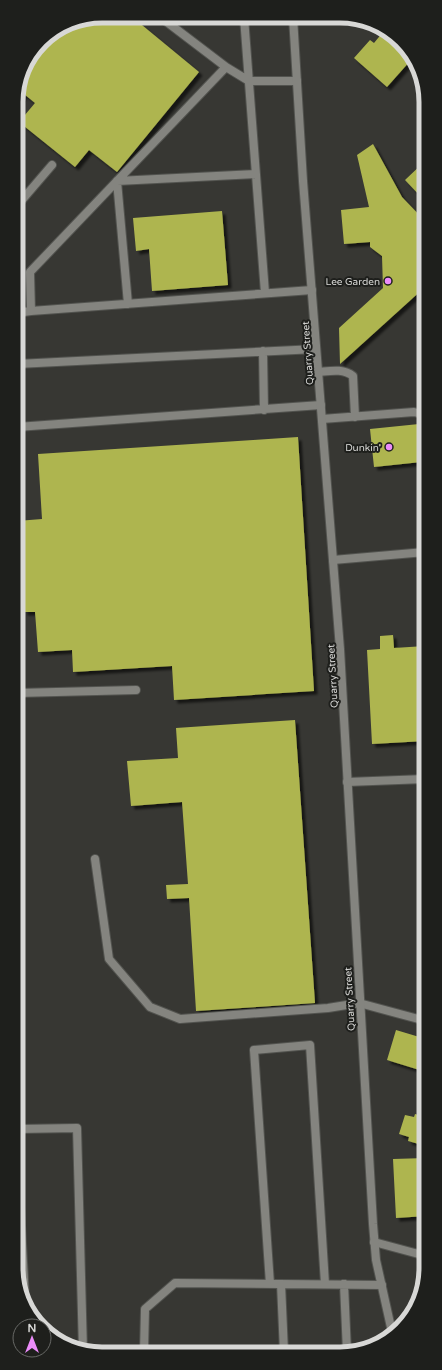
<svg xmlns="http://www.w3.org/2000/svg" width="442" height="1370" viewBox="0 0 442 1370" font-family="'Varela Round',sans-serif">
  <defs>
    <filter id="shadow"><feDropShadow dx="3.5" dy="3.5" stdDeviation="1" flood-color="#0009"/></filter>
  </defs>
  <rect width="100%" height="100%" fill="#373733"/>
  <path fill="#aeb550" filter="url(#shadow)" d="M102,16h29l68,56 -82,100 -28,-22 -14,17 -56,-45 16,-19 -11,-9 -8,9v-7l9,-32 20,-26 24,-16z
    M383,32l18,9 10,19 -24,27 -33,-29 16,-18 4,3z
    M373,144l29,53 23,24v51l-6,5 6,7v3l-85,77 -1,-36 44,-40 -1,-32 -12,-9v-5l-26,2 -3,-34 28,-3 -12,-52z
    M424,162l1,29v10l-20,-21z
    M222,211l6,74 -76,6 -3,-42 -13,2 -3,-33z
    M425,349v14l-7,-8z
    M419,424l2,13 4,-1v17l-5,1 1,8 -47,5 -4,-38z
    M298,437l16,254 -140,9 -2,-34 -99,6 -1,-22 -34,2 -3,-40h-11l-4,-71h-3v-20l25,-2 -4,-65z
    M393,635l1,13 31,-2v95l-53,3 -5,-94 13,-1v-13z
    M295,720l20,283 -119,8 -7,-113 -22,1 -1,-14 22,-1 -6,-82 -51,4 -4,-45 51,-3 -2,-30z
    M396,1030l30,9v33l-39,-12z
    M415,1114l11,3v29l-18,-5 1,-4 -10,-3 6,-19 9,2z
    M426,1158v58l-30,2 -3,-59z"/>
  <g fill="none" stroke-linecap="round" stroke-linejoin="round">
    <defs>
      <path id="service" d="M159,16l67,51 -196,205 1,39 281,-21
        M244,17l21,276
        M226,67l23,14h48
        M16,207l36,-42
        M128,304l-11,-123 139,-7
        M16,313l15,-2
        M263,351l1,59
        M17,364l299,-15
        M318,372c12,-1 25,-4 35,4l2,41
        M322,419l92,-7 11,3
        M17,427l304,-22
        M333,560l92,-8
        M17,693l119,-3
        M95,859l14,100 41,48 30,12 148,-11 31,-5
        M17,1129l60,-1 6,223
        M17,1153l8,145
        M270,1284l-16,-234 56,-5 15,239
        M281,1284l3,68
        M344,1284l3,68
        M144,1352l1,-43 30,-26 207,2"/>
      <path id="minor" d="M347,782l78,-3
        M359,1003l67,18
        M374,1242l52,14"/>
      <path id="tertiary" d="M293,17l10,164 37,468 33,575 3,36 16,72"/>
    </defs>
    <use href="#service" stroke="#52534f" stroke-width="10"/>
    <use href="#minor" stroke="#52534f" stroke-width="10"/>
    <use href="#tertiary" stroke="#52534f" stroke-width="10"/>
    <use href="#service" stroke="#84847f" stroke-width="8"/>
    <use href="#minor" stroke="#84847f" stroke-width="8"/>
    <use href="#tertiary" stroke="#84847f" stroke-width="8"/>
  </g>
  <g fill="#ec8cfa" stroke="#1e1f1c" stroke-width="1.5">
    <circle cx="388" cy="281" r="4"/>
    <circle cx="389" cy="447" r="4"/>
  </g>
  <g text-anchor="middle" stroke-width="4" stroke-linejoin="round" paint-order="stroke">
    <g font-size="10" fill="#d8d8d6" stroke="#1e1f1c" text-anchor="end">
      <text x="380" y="285">Lee Garden</text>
      <text x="381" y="451">Dunkin'</text>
    </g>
    <g font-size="10" fill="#d8d8d6" stroke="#1e1f1c">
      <text transform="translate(307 353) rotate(-94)" y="4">Quarry Street</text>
      <text transform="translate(332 676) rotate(-93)" y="4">Quarry Street</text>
      <text transform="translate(349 999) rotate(-93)" y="4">Quarry Street</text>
    </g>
  </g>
  <path d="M0 0H442V1370H0ZM102 23H340A79 79 0 0 1 419 102V1268A79 79 0 0 1 340 1347H102A79 79 0 0 1 23 1268V102A79 79 0 0 1 102 23Z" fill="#1e1f1c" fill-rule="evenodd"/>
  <path fill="none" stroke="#d8d8d6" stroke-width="5" d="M102 23H340A79 79 0 0 1 419 102V1268A79 79 0 0 1 340 1347H102A79 79 0 0 1 23 1268V102A79 79 0 0 1 102 23Z"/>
  <g transform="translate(32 1338)"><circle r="19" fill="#1e1f1c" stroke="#686966"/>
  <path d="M0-3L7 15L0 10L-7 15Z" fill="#ec8cfa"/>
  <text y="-6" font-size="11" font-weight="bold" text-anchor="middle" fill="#d8d8d6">N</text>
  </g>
</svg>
